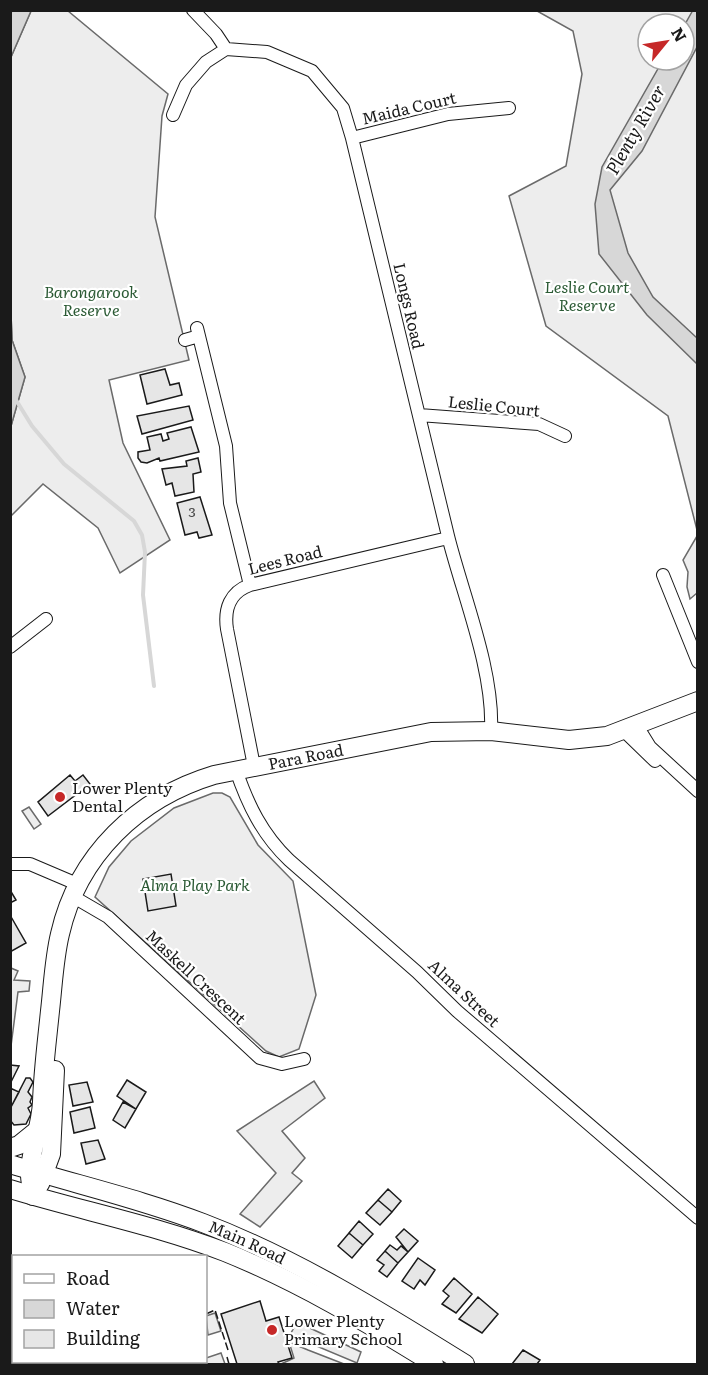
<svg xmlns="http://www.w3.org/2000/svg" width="708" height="1375" viewBox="0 0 708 1375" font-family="Literata,serif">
  <rect width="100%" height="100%" fill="#fff"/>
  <path fill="#ededed" stroke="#6a6a6a" stroke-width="1.5" fill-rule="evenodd" d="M31,11h37l100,83 -6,22 -7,101 34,143 -80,20 14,63 47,97 -50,33 -22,-45 -55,-44 -32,32v-90l14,-49 -13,-37 -1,-26v-257z
    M537,11h160v519l-29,-114 -122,-90 -37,-130 57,-30 16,-92 -9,-43zM648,24h36v36h-36z
    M697,536v57l-7,6 -3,-12 1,-15 -5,-12z
    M213,793h9l8,4 28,48 35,36 23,114 -17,54 -20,8 -13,-6 -171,-154 14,-30 22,-26 43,-33z
    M29,807l12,17 -7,5 -12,-18z
    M11,968l7,3 -4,9 16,1 -1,10 -11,1 -7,54z
    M314,1081l11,17 -43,33 23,27 -13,15 10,8 -42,46 -20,-13 36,-41 -39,-42z
    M215,1313l6,18 -13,4 -2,-19z
    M297,1322l64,30 -4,11 -67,-28z
    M289,1342l19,8 36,14h-63l13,-6z
    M221,1353l4,11h-41l22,-2v-4z"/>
  <path fill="#d7d7d7" stroke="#6a6a6a" stroke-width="1.5" d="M693,10l4,1v36l-55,104 -32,39 18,63 25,44 44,41v26l-50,-49 -48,-61 -4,-50 7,-37 61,-107h21v-34z
    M12,11h19l-20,46 -1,-43z
    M11,314l1,26 13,37 -14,49z"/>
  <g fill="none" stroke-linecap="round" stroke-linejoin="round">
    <path stroke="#d7d7d7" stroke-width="4" d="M16,400l16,26 32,38 70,57 8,14 3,17 -2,43 11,91"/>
  </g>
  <path fill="#e6e6e6" stroke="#1a1a1a" stroke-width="1.5" d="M165,369l5,16 9,-2 3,12 -35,9 -7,-29z
    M189,406l4,14 -51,14 -5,-18z
    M191,427l8,25 -39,9 -1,-3 -12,5 -6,-1 -3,-4v-6l12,-2 -3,-13 14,-3 2,7 6,-2 -2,-6z
    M198,458l3,14 -8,2 1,18 -19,4 -3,-13 -6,2 -4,-16 25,-3 -1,-5z
    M200,497l12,38 -13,3 -2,-6 -12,3 -8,-32z
    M70,775l5,6 8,-6 7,9 -42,32 -10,-14z
    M171,874l5,32 -28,5 -5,-32z
    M10,890l6,10 -6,3z
    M10,915l16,28 -16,9z
    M10,1065l9,1 -9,18z
    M26,1078h4l3,4 -5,10 4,5 -2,5 2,3 -4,3 3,6 -5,10 -12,1 -4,-5v-11z
    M127,1080l19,12 -10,17 -19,-13z
    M87,1082l6,20 -20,4 -4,-21z
    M10,1088l9,4 -9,17z
    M123,1102l13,7 -11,19 -12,-8z
    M90,1107l5,21 -21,5 -4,-21z
    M98,1140l7,19 -19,5 -5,-21z
    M388,1189l13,12 -9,11 -14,-12z
    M378,1200l14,12 -12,13 -14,-12z
    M359,1221l14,13 -10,11 -14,-12z
    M404,1229l14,12 -10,11 -12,-15z
    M349,1233l14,12 -11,13 -14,-12z
    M390,1245l7,5 4,-4 7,6 -10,11 -13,-12z
    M385,1251l13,12 -11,14 -8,-6 5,-6 -7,-5z
    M418,1258l17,12 -10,15 -5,-5 -6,9 -12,-8z
    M454,1278l18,16 -16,19 -14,-9 7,-8 -6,-5z
    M478,1297l20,17 -16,19 -23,-14z
    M260,1301l6,20 13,-4 13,41 -14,4 1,2h-42l-16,-50z
    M523,1350l17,10 -3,4h-25z"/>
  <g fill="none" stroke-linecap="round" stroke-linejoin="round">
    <defs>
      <path id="minor" d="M193,10l23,24 10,15
        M173,115l13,-30 20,-23 20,-13 41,3 45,19 31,37 9,30c32,133 63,266 96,398 15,60 46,134 43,195
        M352,138l96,-24 61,-6
        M197,328l29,118 4,57 20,82
        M185,340l14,-4
        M419,415l120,9 26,12
        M663,575l35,87
        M10,647l36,-28
        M637,726l13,21 48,44
        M624,731l31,30
        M254,766l-27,-137c-3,-20 3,-37 23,-44l198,-47
        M236,770c12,35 26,64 53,90l128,112 40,39 241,207
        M10,864h20l47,20
        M72,896l36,21 152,141 22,6 22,-5"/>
      <g id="primary">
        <path d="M10,1148l9,-3 21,-17"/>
        <path id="s1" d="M10,1164c64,20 131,35 193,59 92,35 179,89 262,141"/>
        <path d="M40,1184l11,-30 4,-84"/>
        <path d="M10,1189c72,22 145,36 215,63 72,29 143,71 209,112"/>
        <path id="s2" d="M33,1196c-1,-8 -4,-18 -3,-27 2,-23 11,-44 12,-67 1,-31 5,-61 8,-91 3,-26 4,-52 10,-77 18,-79 78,-136 154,-159l217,-43 60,-1 78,9 38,-4 91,-35"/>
      </g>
    </defs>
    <use href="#minor" stroke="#1a1a1a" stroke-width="14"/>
    <use href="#primary" stroke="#1a1a1a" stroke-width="20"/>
    <use href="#minor" stroke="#fff" stroke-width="12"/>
    <use href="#primary" stroke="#fff" stroke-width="18"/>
    <path stroke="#1a1a1a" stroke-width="1.5" stroke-dasharray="8 3" stroke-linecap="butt" d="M206,1314l9,-4 13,40
      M227,1357l2,7"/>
  </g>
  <g fill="#c62828" stroke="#fff" stroke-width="2">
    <circle cx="60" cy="797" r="6"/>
    <circle cx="272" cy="1330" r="6"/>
  </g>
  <g text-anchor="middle" stroke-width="4.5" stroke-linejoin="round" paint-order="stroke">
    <g font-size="14" fill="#4d4d4d">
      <text x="192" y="517">3</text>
    </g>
    <g font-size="16" fill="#1a1a1a" stroke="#fff">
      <text transform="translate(409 108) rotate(-13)" y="6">Maida Court</text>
      <text transform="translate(409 306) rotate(77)" y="6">Longs Road</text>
      <text transform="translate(494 406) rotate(6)" y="6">Leslie Court</text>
      <text transform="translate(285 560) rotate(-14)" y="6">Lees Road</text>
      <text dy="6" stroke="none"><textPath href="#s2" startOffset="590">Para Road</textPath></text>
      <text transform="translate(196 977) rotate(43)" y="6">Maskell Crescent</text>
      <text transform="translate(464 993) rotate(43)" y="6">Alma Street</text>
      <text dy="6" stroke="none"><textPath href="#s1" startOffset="250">Main Road</textPath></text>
    </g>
    <g font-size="16" font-style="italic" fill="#2b5a34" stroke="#fff">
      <text x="587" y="293">Leslie Court<tspan x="587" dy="18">Reserve</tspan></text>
      <text x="91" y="298">Barongarook<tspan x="91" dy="18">Reserve</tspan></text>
      <text x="195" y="891">Alma Play Park</text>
    </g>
    <g font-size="16" fill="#1a1a1a" stroke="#fff" text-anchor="start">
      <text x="72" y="794">Lower Plenty<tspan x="72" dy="18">Dental</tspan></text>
      <text x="284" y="1327">Lower Plenty<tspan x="284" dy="18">Primary School</tspan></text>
    </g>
    <g font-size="18" font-style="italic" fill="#1a1a1a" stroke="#fff">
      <text transform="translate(636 130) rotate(-60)" y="6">Plenty River</text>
    </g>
  </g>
  <rect width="708" height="1375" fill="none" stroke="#1a1a1a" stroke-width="24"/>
  <rect x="12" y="1255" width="195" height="108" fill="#ffffff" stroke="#a3a3a3" stroke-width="1.5"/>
  <rect x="24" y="1274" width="30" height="9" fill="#ffffff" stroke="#a3a3a3" stroke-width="1.5"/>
  <text x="66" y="1285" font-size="18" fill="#1a1a1a">Road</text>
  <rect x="24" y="1300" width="30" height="18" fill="#d7d7d7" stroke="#a3a3a3" stroke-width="1.5"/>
  <text x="66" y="1315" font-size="18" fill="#1a1a1a">Water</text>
  <rect x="24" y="1330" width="30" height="18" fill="#e6e6e6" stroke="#a3a3a3" stroke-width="1.5"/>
  <text x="66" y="1345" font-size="18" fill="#1a1a1a">Building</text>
  <g transform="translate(666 42) rotate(60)"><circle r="28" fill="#ffffff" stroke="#a3a3a3" stroke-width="1.5"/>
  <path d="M0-4.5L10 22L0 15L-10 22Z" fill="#c62828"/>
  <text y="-9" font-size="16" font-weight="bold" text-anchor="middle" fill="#1a1a1a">N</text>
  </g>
</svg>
